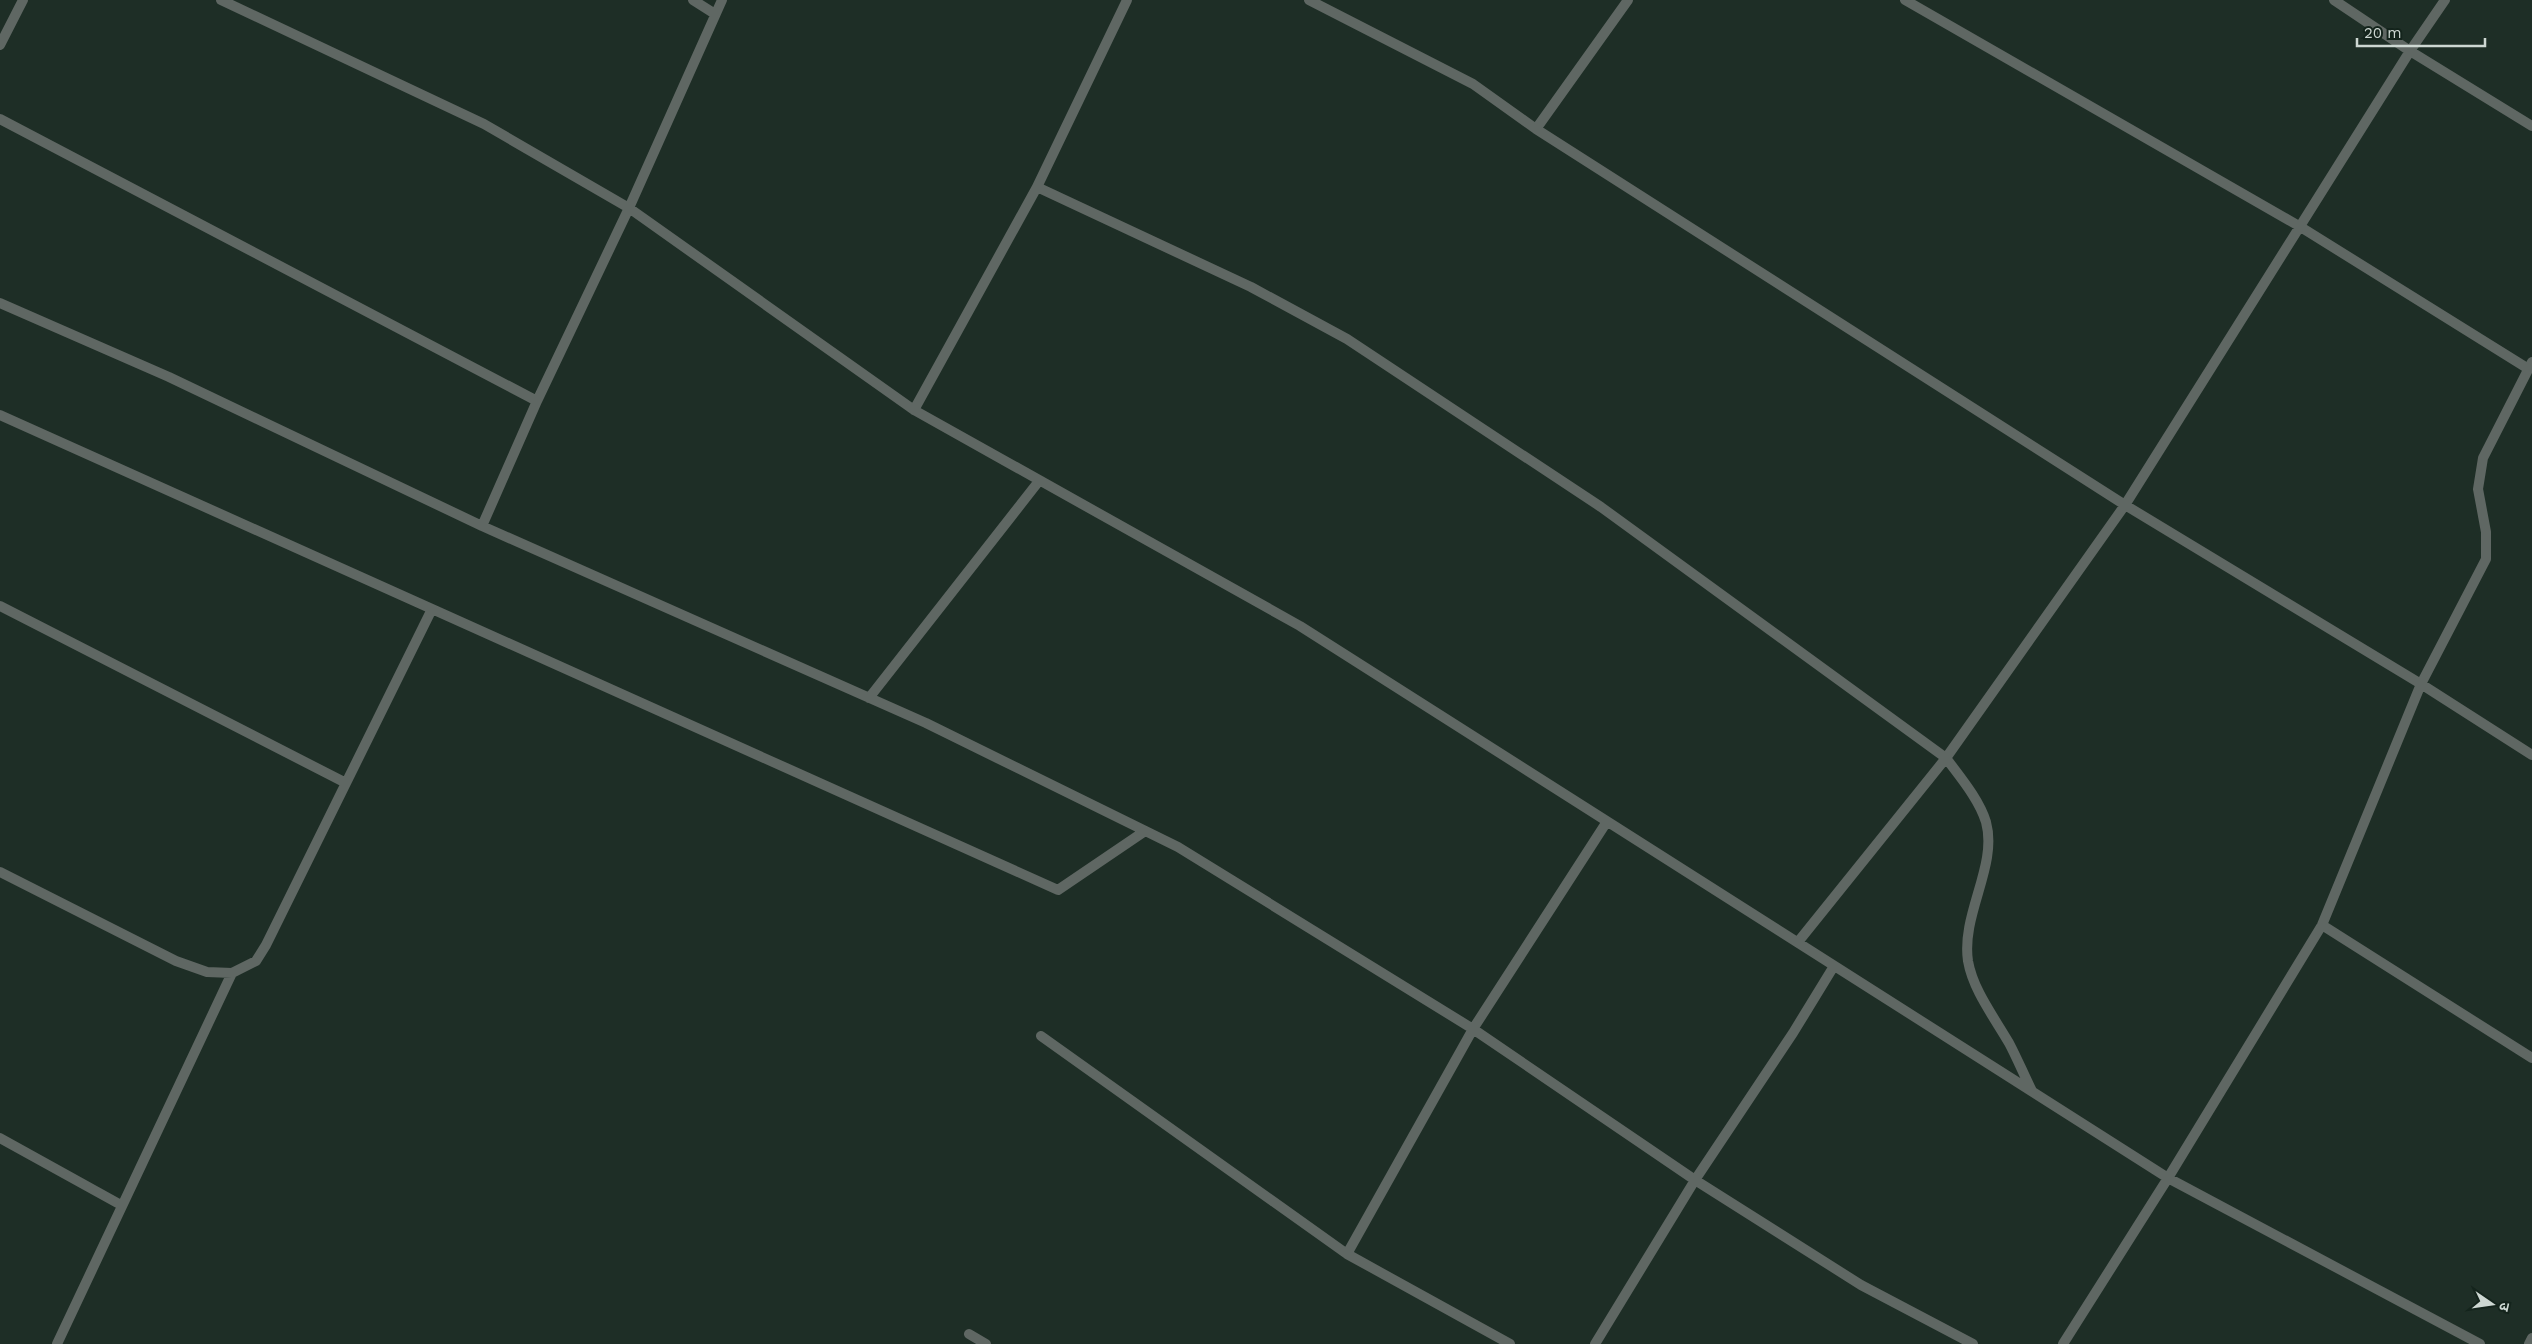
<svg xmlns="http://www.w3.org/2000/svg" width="2532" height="1344" viewBox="0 0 2532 1344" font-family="'Work Sans','Noto Sans Devanagari',sans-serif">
  <rect width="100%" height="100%" fill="#1e2e26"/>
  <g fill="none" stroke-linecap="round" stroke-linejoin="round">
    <path stroke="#5f6763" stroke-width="10" d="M221,0l263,124 145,84 285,202 386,216 868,552 312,166
      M693,0l22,14
      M1309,0l164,84 63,45 589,376 296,179 111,71
      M1905,0l394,226 228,142
      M2334,0l76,51 122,75
      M0,45l23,-45
      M0,119l537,282
      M1536,129l92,-129
      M1037,187l214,100 96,52 254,168 345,251c14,19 33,41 40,64 12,44 -25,92 -18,139 5,29 26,56 41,82 8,15 15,32 23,48
      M0,303l169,74 313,149 444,197 252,124 295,182 222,151 166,105 112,59
      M914,410l123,-223 90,-187
      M0,415l1058,475 87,-59
      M482,526l55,-125 92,-193 93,-208
      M0,606l346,177
      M869,698l170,-217
      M0,872l176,89 31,11 25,1 24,-12 10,-16 166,-336
      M2322,925l210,133
      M1798,942l148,-184 179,-253 285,-454 35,-51
      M1041,1036l306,218 163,90
      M0,1138l121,67
      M1347,1254l126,-225 133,-206
      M969,1334l17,10
      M57,1344l175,-371
      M1595,1344l100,-164 98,-147 41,-67
      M2063,1344l105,-166 154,-253 99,-241 65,-125v-27l-8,-43 5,-31 49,-96
      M2529,1344l3,-6"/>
  </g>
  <g transform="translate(2492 1304) rotate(103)" stroke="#14241c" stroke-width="4" paint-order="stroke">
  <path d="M0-4L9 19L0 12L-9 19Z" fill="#cdd7d2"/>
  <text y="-8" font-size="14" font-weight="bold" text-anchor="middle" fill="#cdd7d2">उ</text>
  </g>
  <path d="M2357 38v8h128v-8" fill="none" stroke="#cdd7d2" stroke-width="2.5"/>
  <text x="2364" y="38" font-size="15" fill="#cdd7d2" stroke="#14241c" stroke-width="4" paint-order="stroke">20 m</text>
</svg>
